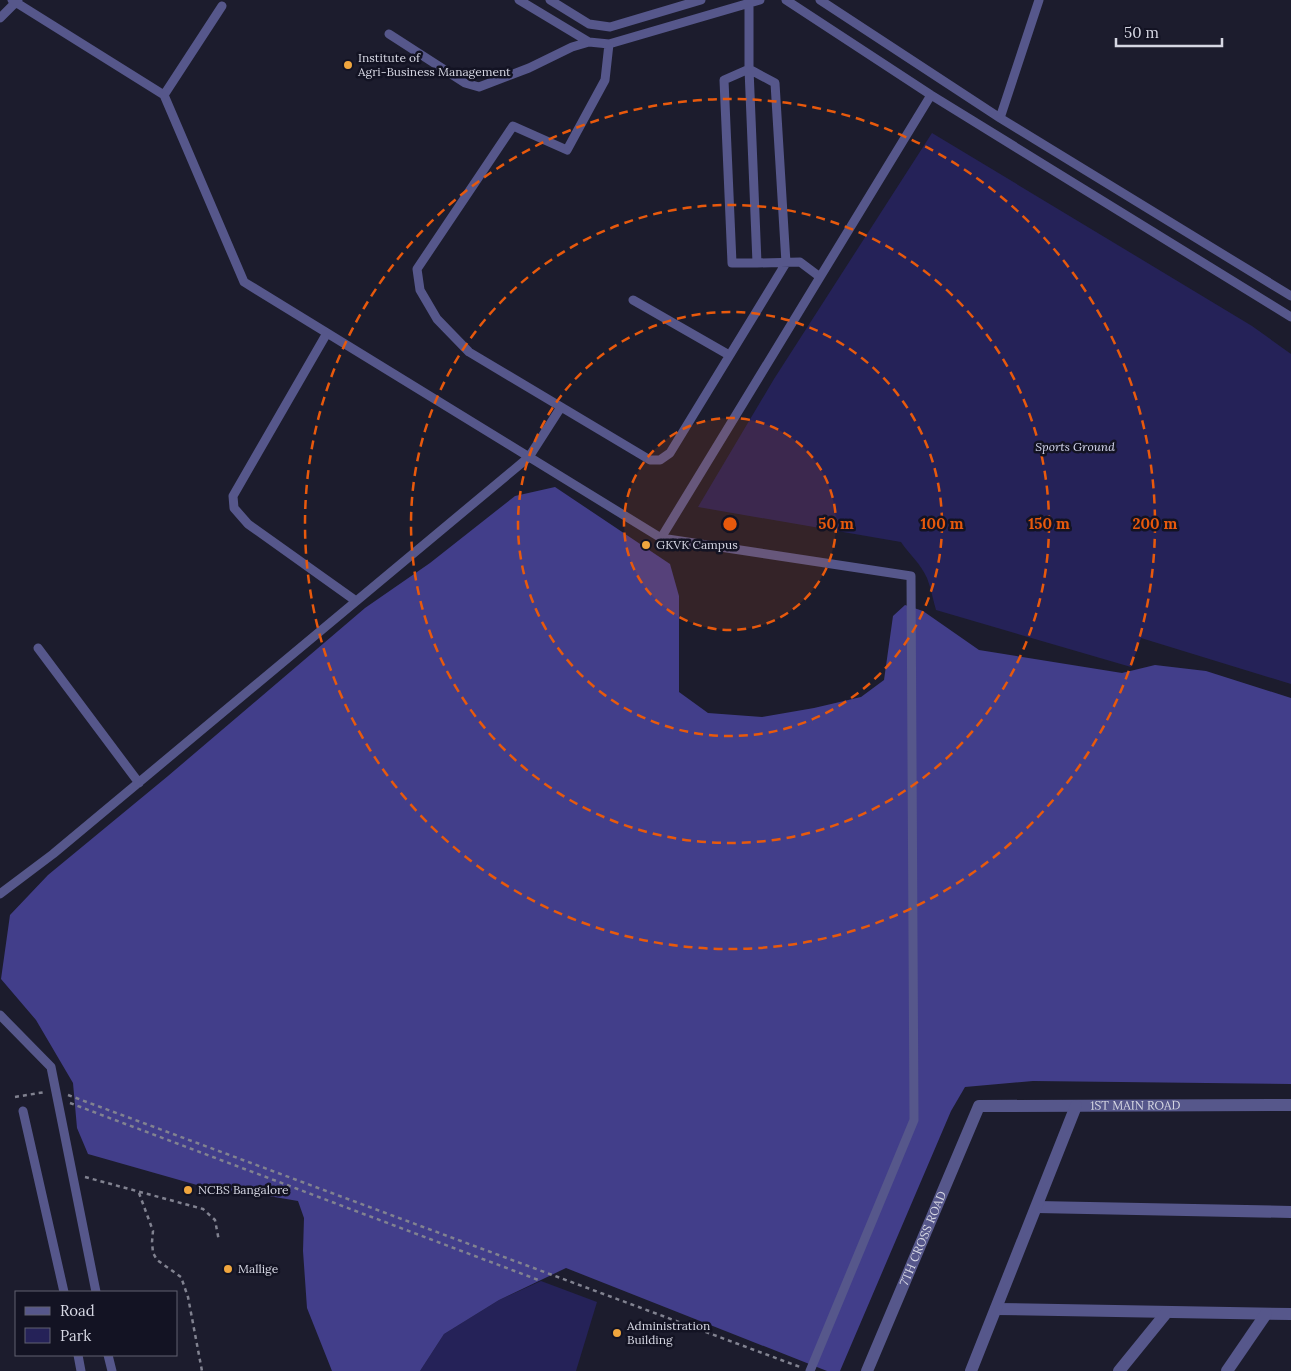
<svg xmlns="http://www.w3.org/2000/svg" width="1291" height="1371" viewBox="0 0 1291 1371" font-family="Lora,serif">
  <rect width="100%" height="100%" fill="#1c1c2d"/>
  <path fill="#252258" d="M932,133l320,193 39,28v330l-150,-46 -10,29 -195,-57c-3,-10 -5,-22 -9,-32 -6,-14 -18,-24 -26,-36l-203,-35 76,-128z
    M541,1281l56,21 -21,69h-156l24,-37 55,-34z"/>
  <path fill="#423e8a" d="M555,487l115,77 9,32v96l29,21 54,4 52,-9 47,-11 23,-17 9,-64 12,-11 18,6 56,39 143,23 33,-8 51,6 85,27v386l-258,-3 -68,6 -14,24 -111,260h-13l-261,-103 -67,32 -55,34 -24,37h-88l-25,-63 -4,-57 1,-33 -6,-17 -41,-7 -46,-5 -123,-35 -11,-26 -4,-45 -37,-63 -35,-41 9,-64 38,-40 120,-99 197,-168 65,-45 85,-67z"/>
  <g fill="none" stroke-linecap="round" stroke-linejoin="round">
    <path stroke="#818290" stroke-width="2.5" stroke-dasharray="4 4" stroke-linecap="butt" d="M68,1095l732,272
      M15,1097l30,-5
      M70,1103l471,178
      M85,1177l118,32 12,11 4,21
      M139,1193l14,38 -1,11 1,11 4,7 24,17 7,20 14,74"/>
    <path stroke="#56578b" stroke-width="9" d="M12,0l152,95 80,187 417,256 270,-443
      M519,0l70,42 20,2 151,-44
      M550,0l39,24 21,3 91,-27
      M786,0l145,95 360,222
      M820,0l180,118 291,178
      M749,3v66l8,194 43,-1 20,15
      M0,18l18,-18
      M389,34l76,49 14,4 50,-19 43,-21 17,-5
      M609,44l-4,36 -38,70 -54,-24 -96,143 3,21 17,29 32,33 181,108h10l10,-7 116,-190 -11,-180 -26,-14 -25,11 8,183h25
      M164,95l58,-89
      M1000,118l39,-118
      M633,300l96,55
      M327,333l-94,163 1,12 14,16 108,77
      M661,538l250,38 3,544 -104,251
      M38,648l101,135
      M0,894l53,-40 476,-397 32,-50
      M0,1015l51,52 45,225
      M23,1111l41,181
      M78,1355l3,16
      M108,1355l4,16"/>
    <g stroke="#56578b" stroke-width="12">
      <path d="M1037,1207l254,5"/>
      <path d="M996,1309l295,5"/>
      <path id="s1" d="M867,1371l112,-265 312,-1"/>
      <path d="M971,1371l105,-265"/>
      <path d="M1119,1371l48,-59"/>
      <path d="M1227,1371l39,-57"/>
    </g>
  </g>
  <circle cx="730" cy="524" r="106" fill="#e8590c" fill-opacity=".12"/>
  <g fill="none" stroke="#e8590c" stroke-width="2.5" stroke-dasharray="9 6">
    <circle cx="730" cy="524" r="106"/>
    <circle cx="730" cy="524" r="212"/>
    <circle cx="730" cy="524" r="319"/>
    <circle cx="730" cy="524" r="425"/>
  </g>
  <g fill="#f0a63e" stroke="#131323" stroke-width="2">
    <circle cx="348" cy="65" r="5"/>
    <circle cx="646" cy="545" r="5"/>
    <circle cx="188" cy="1190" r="5"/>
    <circle cx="228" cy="1269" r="5"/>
    <circle cx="617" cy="1333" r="5"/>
  </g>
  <g text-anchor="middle" stroke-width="5" stroke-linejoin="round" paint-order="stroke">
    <g font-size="12" fill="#d6d7e3" stroke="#131323" text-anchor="start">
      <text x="358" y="62">Institute of<tspan x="358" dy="14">Agri-Business Management</tspan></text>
      <text x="656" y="549">GKVK Campus</text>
      <text x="198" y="1194">NCBS Bangalore</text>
      <text x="238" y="1273">Mallige</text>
      <text x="627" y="1330">Administration<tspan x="627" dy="14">Building</tspan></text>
    </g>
    <g font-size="12" font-style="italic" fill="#d6d8ef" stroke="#131323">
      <text x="1075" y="451">Sports Ground</text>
    </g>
    <g font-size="12" fill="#d6d7e3" stroke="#131323">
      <text dy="4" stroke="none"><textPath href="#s1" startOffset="444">1ST MAIN ROAD</textPath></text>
      <text dy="4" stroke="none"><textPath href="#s1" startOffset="144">7TH CROSS ROAD</textPath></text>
    </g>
  </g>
  <circle cx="730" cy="524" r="8" fill="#e8590c" stroke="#131323" stroke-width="2.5"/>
  <g font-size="15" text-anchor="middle" font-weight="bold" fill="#e8590c" stroke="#131323" stroke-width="5" stroke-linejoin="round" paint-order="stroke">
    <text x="836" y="529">50 m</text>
    <text x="942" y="529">100 m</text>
    <text x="1049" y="529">150 m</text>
    <text x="1155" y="529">200 m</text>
  </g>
  <rect x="15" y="1291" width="162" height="65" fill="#131323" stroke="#616170"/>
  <rect x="25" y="1307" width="25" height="8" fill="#56578b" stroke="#616170"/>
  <text x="60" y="1316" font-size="15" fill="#d6d7e3">Road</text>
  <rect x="25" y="1328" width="25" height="15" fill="#252258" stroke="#616170"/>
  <text x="60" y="1341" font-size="15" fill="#d6d7e3">Park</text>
  <path d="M1116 38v8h106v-8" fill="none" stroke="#d6d7e3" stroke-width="2.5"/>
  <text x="1124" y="38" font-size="15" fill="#d6d7e3" stroke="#131323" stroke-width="4" paint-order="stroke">50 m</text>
</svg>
